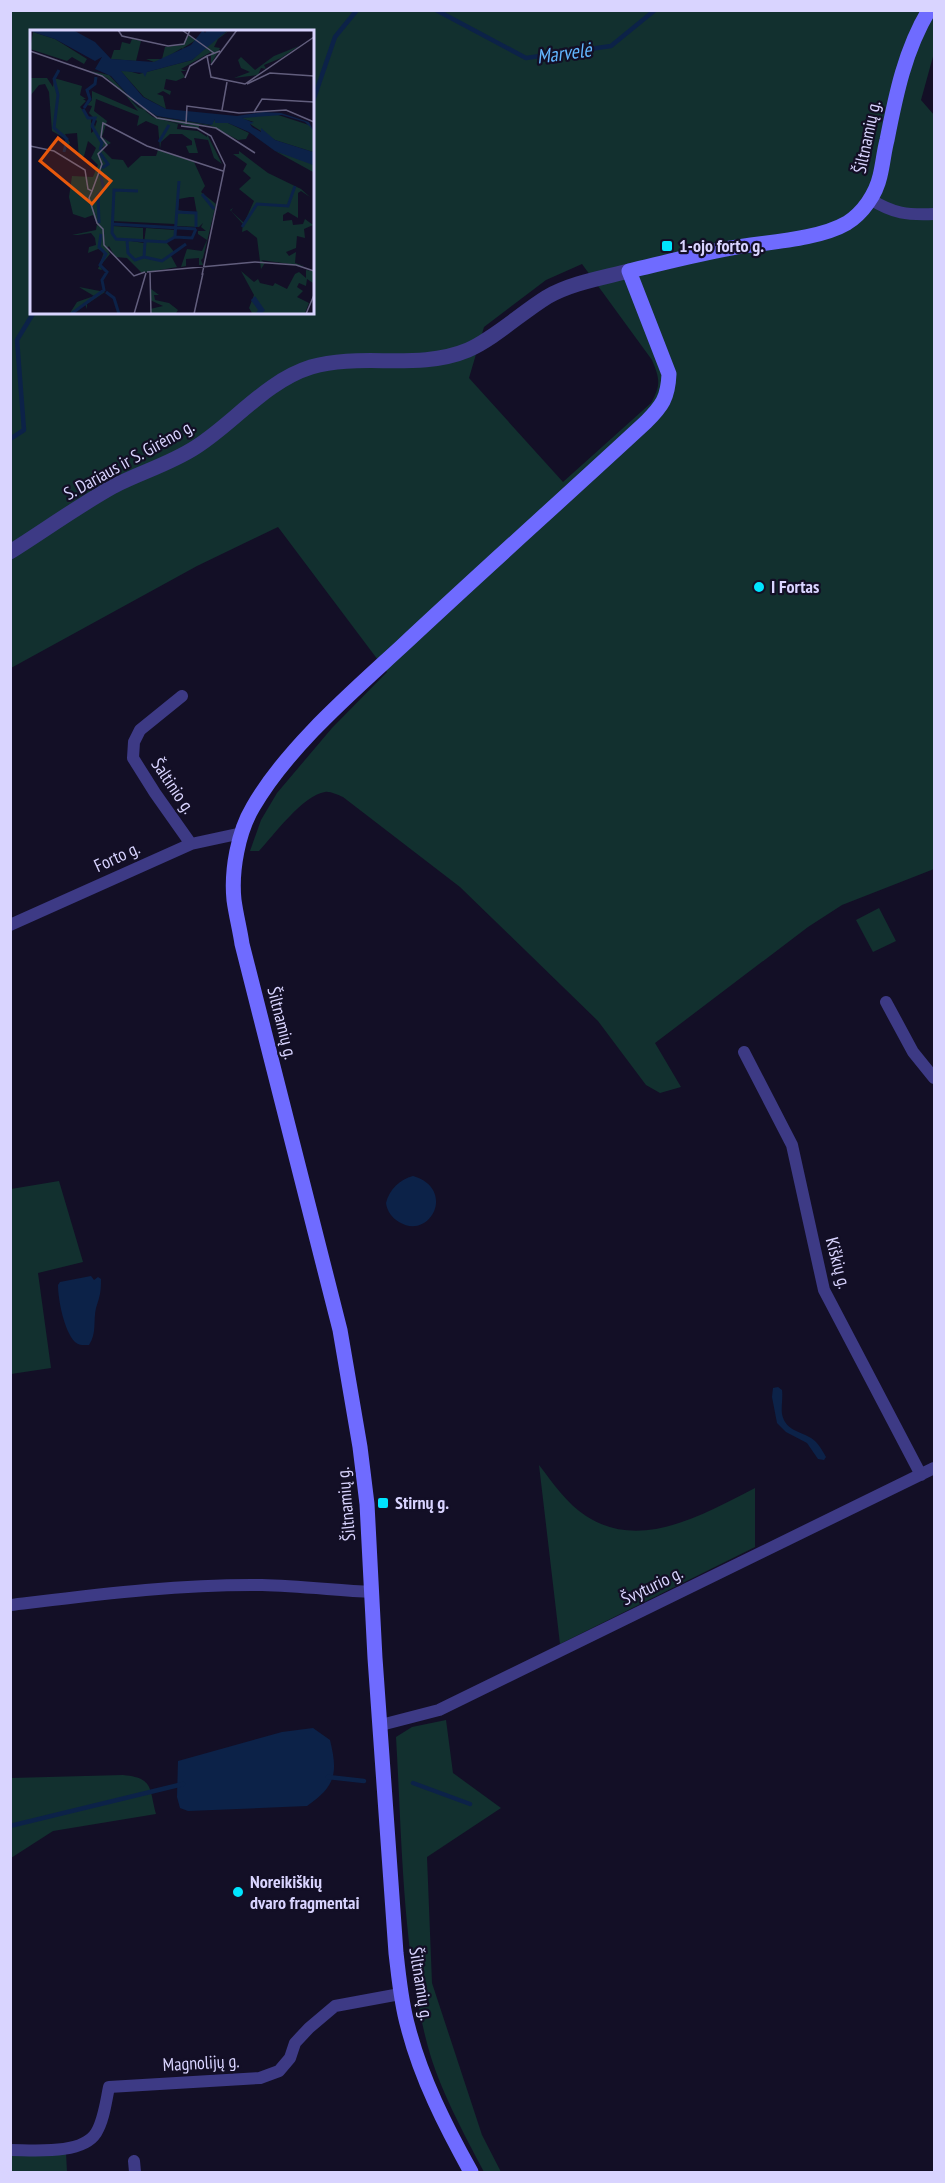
<svg xmlns="http://www.w3.org/2000/svg" width="945" height="2183" viewBox="0 0 945 2183" font-family="'PT Sans Narrow',sans-serif">
  <rect width="100%" height="100%" fill="#130f26"/>
  <path fill="#12302f" fill-rule="evenodd" d="M10,11h924v42l-13,47 13,15v754l-92,36 -34,22 -153,116 26,44 -21,6 -14,-8 -48,-64 -138,-134 -117,-90c-5,-2 -13,-6 -18,-5 -22,3 -51,43 -66,59h-9l11,-31 16,-27 55,-65 55,-56 -109,-145 -81,39 -186,102zM32,32h280v280h-280zM582,264l70,96c8,19 9,25 -1,43l-88,79 -94,-104 15,-51 62,-47z
    M879,908l17,33 -23,11 -17,-32z
    M59,1181l24,81 -45,11 13,95 -40,6v-185z
    M539,1465c14,18 28,39 47,51 55,36 118,-2 169,-28v59l-195,97z
    M446,1720l7,53 48,35 -74,49 5,126 50,152 19,37h-17c-20,-38 -45,-84 -56,-125 -26,-97 -26,-209 -32,-310l16,-10z
    M123,1775c31,3 26,13 33,39l-103,17 -42,27v-80z
    M66,2153l1,19h-56l-1,-18z"/>
  <path fill="#0c2248" d="M413,1176c44,13 17,65 -14,46 -7,-4 -12,-11 -13,-19 3,-13 14,-24 27,-27z
    M91,1276l3,4 4,-3 3,2c0,13 -1,17 -5,29 -3,13 1,25 -7,37 -5,0 -10,1 -14,-3 -11,-11 -17,-43 -17,-57l2,-3z
    M778,1387l4,3c1,8 -1,17 0,24 3,16 17,17 29,24 7,4 11,12 15,19l-2,3 -6,-1 -11,-16 -21,-11 -9,-9 -5,-26 1,-9z
    M313,1728l17,12c8,33 6,46 -23,66l-119,5 -8,-3 -3,-11 1,-36 104,-29z"/>
  <g fill="none" stroke-linecap="round" stroke-linejoin="round">
    <path stroke="#0c2248" stroke-width="4.5" d="M436,10l90,48 85,-12 44,-36
      M312,104l23,-67 22,-27
      M10,439l14,-9 -7,-90 17,-28
      M328,1777l36,4
      M413,1783l57,21
      M10,1826l173,-42"/>
    <path stroke="#3d3a85" stroke-width="12" d="M870,199c24,15 37,16 64,15
      M182,696l-42,34 -6,12 -1,16 22,35 36,51
      M10,925l181,-81 51,-11
      M886,1002l27,50 21,26
      M744,1052l48,93 32,145 97,185
      M10,1605c84,-10 168,-21 252,-20 36,1 73,5 110,7
      M381,1725l58,-15 495,-242
      M10,2150c24,0 72,5 86,-17 8,-13 10,-32 13,-46l151,-9 19,-7 11,-13 5,-15 14,-15 26,-22 65,-12
      M134,2161l1,11"/>
    <path stroke="#3d3a85" stroke-width="15" d="M10,552c35,-22 68,-46 104,-66 27,-14 56,-22 82,-39 38,-24 70,-66 115,-80 50,-15 107,4 157,-17 27,-12 53,-37 79,-53 24,-14 55,-19 82,-26"/>
    <path stroke="#6f6bff" stroke-width="15" d="M471,2172c-25,-45 -50,-94 -63,-145 -7,-24 -9,-49 -12,-74l-21,-295 -8,-154 -7,-57 -20,-117 -98,-386c-2,-14 -6,-29 -8,-44 -3,-29 4,-68 19,-93 34,-59 98,-114 148,-160 81,-76 163,-149 245,-225 16,-16 22,-24 23,-48l-40,-103c34,-8 68,-17 102,-23 34,-6 87,-8 116,-25 16,-10 29,-29 33,-47 3,-12 4,-25 7,-36 9,-46 18,-90 42,-130"/>
  </g>
  <g fill="#00e5ff" stroke="#130f26" stroke-width="2">
    <rect x="661" y="240" width="12" height="12" rx="3"/>
    <circle cx="759" cy="587" r="6"/>
    <rect x="377" y="1497" width="12" height="12" rx="3"/>
    <circle cx="238" cy="1892" r="6"/>
  </g>
  <g text-anchor="middle" stroke-width="4.5" stroke-linejoin="round" paint-order="stroke">
    <g font-size="18" fill="#d9d4ff" stroke="#130f26">
      <text transform="translate(867 137) rotate(-78)" y="6">Šiltnamių g.</text>
      <text transform="translate(129 460) rotate(-29)" y="6">S. Dariaus ir S. Girėno g.</text>
      <text transform="translate(173 786) rotate(56)" y="6">Šaltinio g.</text>
      <text transform="translate(117 857) rotate(-25)" y="6">Forto g.</text>
      <text transform="translate(282 1023) rotate(76)" y="6">Šiltnamių g.</text>
      <text transform="translate(838 1263) rotate(75)" y="6">Kiškių g.</text>
      <text transform="translate(346 1504) rotate(-95)" y="6">Šiltnamių g.</text>
      <text transform="translate(652 1586) rotate(-26)" y="6">Švyturio g.</text>
      <text transform="translate(421 1984) rotate(81)" y="6">Šiltnamių g.</text>
      <text transform="translate(201 2063) rotate(-3)" y="6">Magnolijų g.</text>
    </g>
    <g font-size="18" font-weight="bold" fill="#d9d4ff" stroke="#130f26" text-anchor="start">
      <text x="679" y="252">1-ojo forto g.</text>
      <text x="771" y="593">I Fortas</text>
      <text x="395" y="1509">Stirnų g.</text>
      <text x="250" y="1888">Noreikiškių<tspan x="250" dy="21">dvaro fragmentai</tspan></text>
    </g>
    <g font-size="20" font-style="italic" fill="#62b6ff" stroke="#130f26">
      <text transform="translate(564 53) rotate(-8)" y="7">Marvelė</text>
    </g>
  </g>
  <g transform="translate(30 30)">
    <rect width="284" height="284" fill="#130f26"/>
    <path d="M200,0l-12,9 -4,8 6,1 -9,16v-12l-30,17 6,2h-6l4,6 -9,4 -10,-2 -2,10 7,2 -1,4 -7,-4 -6,3 6,2 3,13 -22,-12 -26,-29 21,6 53,-14 24,-22zM3,2l22,7 32,20 -3,5 -12,-7 -5,4 -37,-12zM159,5l7,5 -13,8 6,5 -13,3 8,-5 -2,-3 -20,12 -8,2 -8,-3h16l3,-12 17,-2zM102,9l9,2 -5,20 -25,-2 3,-9h6l2,-8 8,2zM269,16l-18,12 -17,7 2,4 -5,-1 -3,7 -24,3 16,-6 -9,-4 -3,-8 3,-3 14,13 19,-14zM61,41l18,4 26,28 23,14 53,8 4,-6 1,4h12l21,10 -3,6 -8,1 -26,-14 -13,-2v5l-38,-10 -23,-12 -31,-29zM0,48h17l6,9 1,-9 28,8 -2,9 6,4h-3l3,2 -6,6 11,12v14l4,-3 -4,-6 2,-3 2,6 2,-6 -8,-8 3,-7 -5,-1 5,-5v-9l46,20 -11,-14 26,20 25,7 -1,5 21,2 9,6v-3l15,30 -8,-6 -6,-18 -14,-2 4,15h-9l-3,-7 6,-1v-4l-10,-7h-12l-9,8 -1,7 -2,-23 -12,-5 -9,5 2,-10 -43,-17 -2,12 13,10 -5,16 9,6 -10,5 11,11 11,1 5,8 13,-12h15l2,-6 36,12 11,24 -4,6 15,12 -13,54 -2,2 2,5h-4v-7l-13,1v7l-5,1 6,-18 15,2 5,-11 -9,-6v-3h8l-5,-4 2,-4 -4,4 -22,-1v-24l-2,22 -63,-3v5l31,2v12l-25,-1 26,4 2,-15 29,2v6l-9,6 9,11 -4,3 6,11 -35,6 -15,-15 -12,-1 -6,-11 -2,2 3,6 -10,12 2,4 -4,-1 6,-17 -6,-3 -10,4 1,-6 7,-2 -1,-7 -4,-5 -13,2h-6l24,-5 1,-6 -4,-9 -8,3 -12,-4 -4,-17 3,-21 21,1 5,-12 -7,-7 5,-10 -8,-7 -4,15 -5,2 -2,-25 -12,1 5,9 -6,6 2,-10 -14,-8 -3,-39 -4,-8 -6,1 -9,11zM160,167h4l3,17 -19,-4 1,-11zM245,84l34,11 4,5v22l-38,-12 -28,-18h7l-14,-4zM209,121l29,22 33,16 9,8 -9,-6 -3,2v25l-10,-6 -5,3v6l9,-1 1,5 10,-1 2,-5 8,6 -9,4 1,9 -8,-2 -1,12 -10,4 3,4 7,-4 -1,11 9,3 -43,-6 4,3 -4,6 -4,-31 -10,-8 -5,2 1,-8 -13,-14 3,-2 -2,3 13,12 10,-22 -15,-12 12,-11 -8,-7 4,-7 -14,-10h6zM245,121l32,10 6,4v7zM276,240l7,1v12l-6,-4 -1,7 -7,-3 -2,4 6,4 -6,6 12,6 -4,10h-53l-3,-5 5,-13 -13,-24 13,11 4,-3 2,4 13,3 2,-3 12,6 8,-15 4,-2 7,6zM49,257l26,5 -18,12v5l-2,-5 -15,9 7,-11 17,-6zM121,259l8,6h-5l1,5 14,3 9,7 -2,3h-25l-1,-4 13,-3 -13,-6z" fill="#12302f" fill-rule="evenodd"/>
    <path d="M43,0l22,12 16,17 43,3 37,-17 12,-15 2,3 2,-3h21l-36,30 -45,12 -2,5 -2,-4 -22,-2 22,26 23,12 71,7 26,-4 18,1 28,9 4,8 -8,-8 -23,-7 -40,3 12,5 -4,1 2,3 9,5v-4l14,12 38,12v13l-38,-14 -26,-19 -21,-9h-13v-4l-3,6 -55,-9 -22,-13 -24,-27 -16,-7 7,-12 -7,4 -40,-22 -25,-8z" fill="#0c2248"/>
    <path fill="none" stroke="#0c2248" stroke-width="3" d="M29,40l-5,9 4,16 -4,33 13,11 -3,13M54,78l6,-9 -3,-9 8,-6 1,-7M53,79l5,9h7l-3,8 10,17 -2,7M129,112l10,-17M70,123l8,11 -6,4M108,161l-24,-1 -2,43 4,6 50,3 9,-5 17,1 4,-9M172,164l12,15M147,182l19,1v14M69,193l-1,-28 6,-5 -4,-18M82,194l84,5M212,197l15,-23 31,2 7,-20M145,206l4,-55M97,211l1,12 7,7 9,-3 1,-15M114,227l18,4 24,-17M76,262l8,6 5,16M224,267l9,13 -4,4M222,269l8,11 -3,4M41,284l33,-24 -2,-10 5,-8 -7,-7 6,-11 -7,-7 2,-13"/>
    <path fill="none" stroke="#625e7d" stroke-width="1.5" d="M88,0l4,6 46,10 16,-2 6,-14M152,0l32,23M0,21l72,25 55,42 59,10 39,25M190,21l-13,5 4,21 34,7 69,-47M181,35l26,-35M155,48l5,-12 17,-10M217,54l23,-11 44,3M192,80l5,-28M224,82l8,-13 52,3M156,94l1,-18 52,7 47,-3 28,12M151,96l16,2 14,8 14,29 -23,110M0,116l24,5 31,19 3,19 4,2 -3,7 8,25 6,6 1,16 30,31 11,-4M62,161l10,-27 -4,-10 9,-9 -6,-8 2,-14 44,23 76,25M117,242l108,-10 41,3 18,6M120,242l1,42M104,284l12,-41M164,284l9,-41M276,284l8,-19"/>
    <path fill="#e8590c" fill-opacity="0.15" stroke="#e8590c" stroke-width="3" d="M28,108l53,43 -19,23 -52,-43z"/>
    <rect width="284" height="284" fill="none" stroke="#d9d4ff" stroke-width="3"/>
  </g>
  <rect width="945" height="2183" fill="none" stroke="#d9d4ff" stroke-width="24"/>
</svg>
